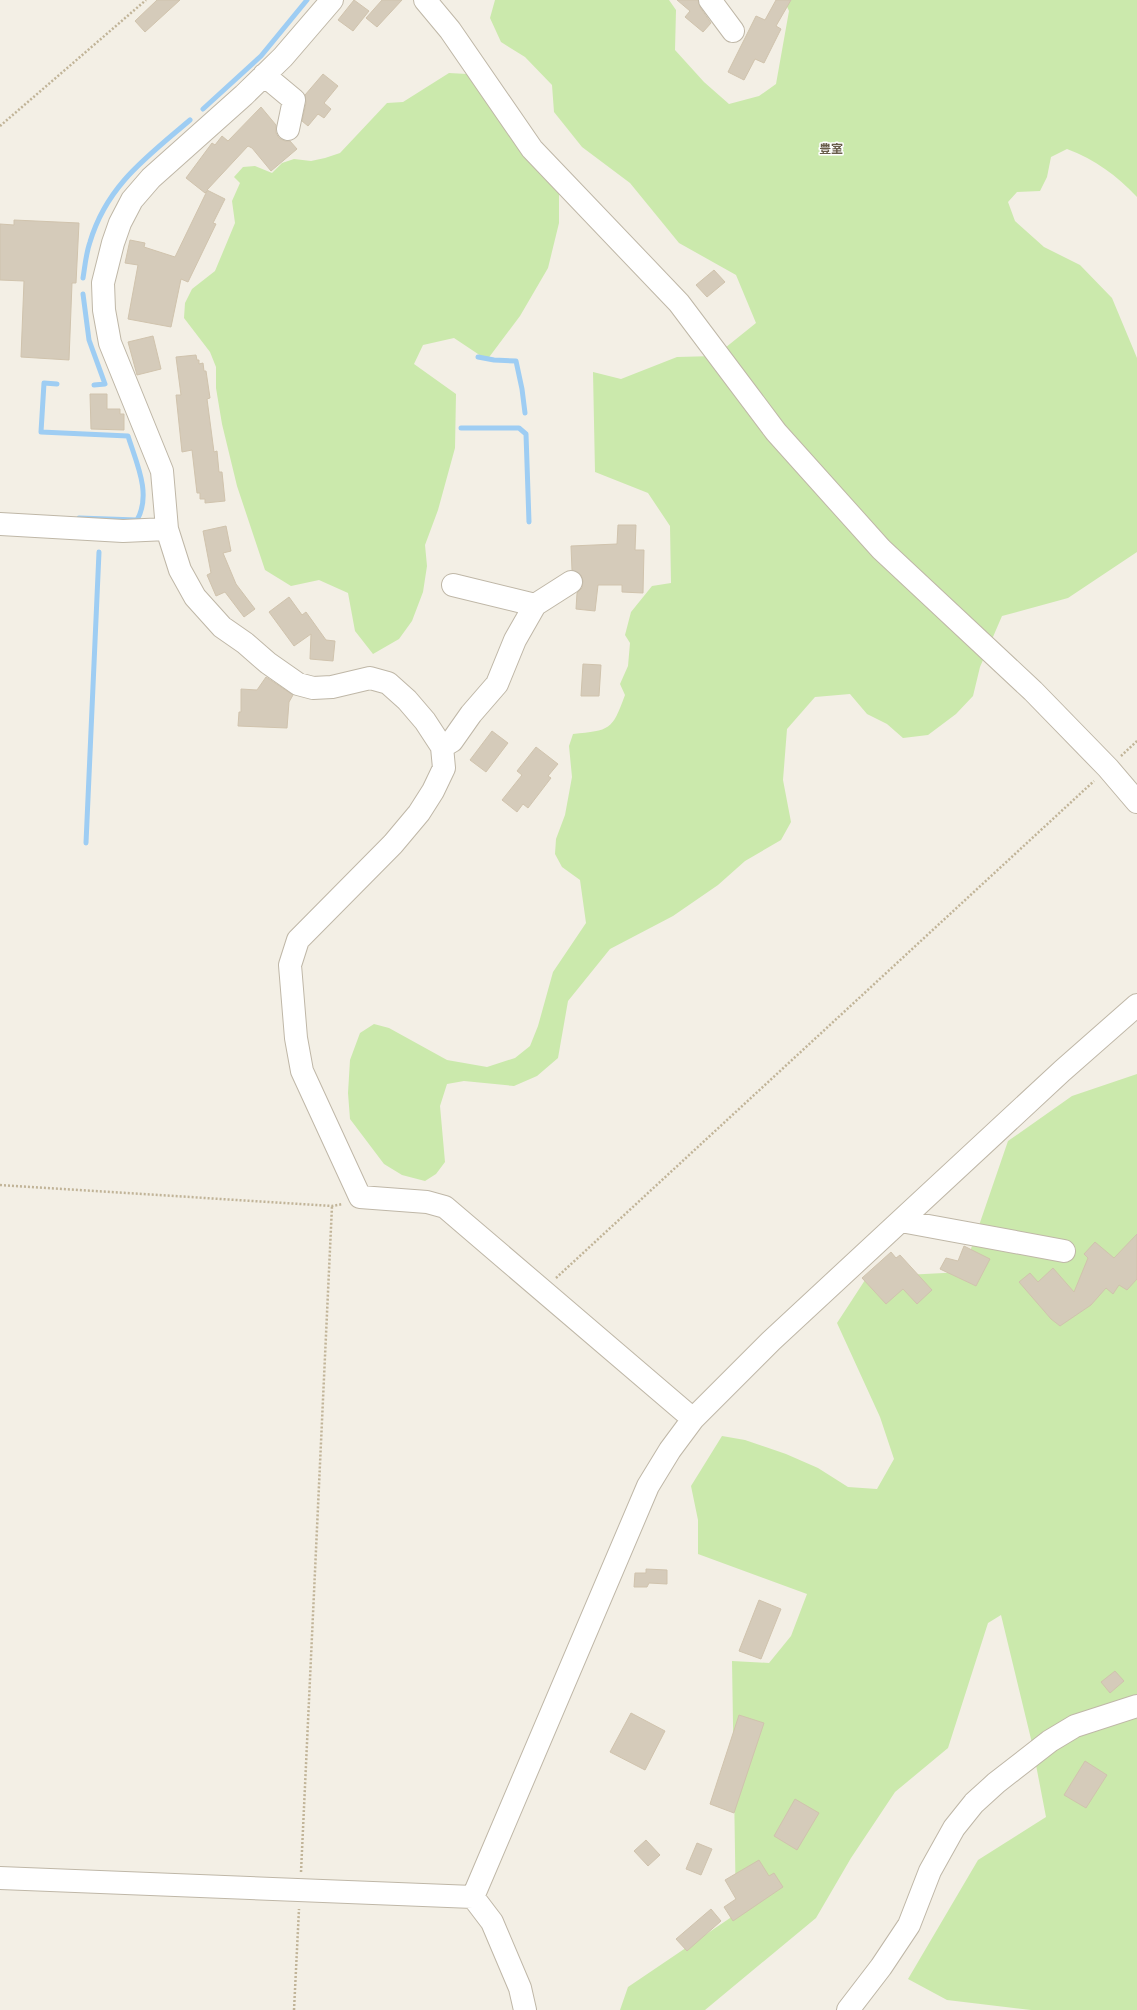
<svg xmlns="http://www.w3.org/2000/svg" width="1137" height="2010" viewBox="0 0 1137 2010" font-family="Lato,'Noto Sans JP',sans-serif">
  <rect width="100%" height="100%" fill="#f3efe5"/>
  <path fill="#cbe9ac" d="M495,0h174l7,10 -1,40 29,32 25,22 30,-8 17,-12 13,-73 -5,-11h353v197c-21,-22 -41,-37 -70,-48l-16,8 -4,20 -7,14 -23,1 -9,10 7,19 29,26 36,18 32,33 25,60v194l-69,46 -66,18 -22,51 -7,29 -17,18 -28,21 -25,3 -16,-14 -20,-10 -17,-20 -35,3 -28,32 -4,51 8,42 -10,18 -36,21 -27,24 -45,31 -63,33 -42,52 -10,57 -21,18 -23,10 -50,-5 -17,3 -7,22 5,56 -9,12 -11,7 -23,-6 -18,-11 -34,-45 -2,-26 2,-33 10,-27 14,-9 15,4 58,32 40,7 28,-9 15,-12 8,-20 15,-54 33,-49 -6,-43 -18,-13 -7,-13 1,-15 9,-24 7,-38 -3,-31 4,-12c37,-4 39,-3 52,-39l-5,-11 8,-18 2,-23 -5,-8 6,-23 21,-26 19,-3 -1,-57 -22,-33 -53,-21 -2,-100 28,7 56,-22 38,-1 41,-33 -20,-48 -57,-32 -49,-60 -48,-36 -28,-35 -2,-27 -27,-28 -24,-15 -11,-24z
    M449,73l18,1 32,35 60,82v32l-11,45 -28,48 -33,44 -33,-22 -31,7 -9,19 42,30 -1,54 -17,62 -13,35 2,21 -4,26 -11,29 -13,18 -26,15 -18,-23 -7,-38 -29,-13 -28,6 -26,-16 -28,-84 -15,-62 -6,-36v-21l-6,-15 -26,-34 1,-15 7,-14 23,-18 20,-48 -3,-22 8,-18 -6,-6 9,-10 12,-1 17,7 10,-10 12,-4 17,2 14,-3 15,-5 47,-50 16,-1z
    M1137,1074v936h-106l-84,-10 -39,-21 70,-119 68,-43 -15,-78 -30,-124 -13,8 -40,125 -53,44 -44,66 -35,60 -111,92h-85l8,-23 108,-73 -4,-253 37,2 22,-27 16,-42 -109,-40v-34l-7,-34 31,-50 23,4 41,14 32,14 30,19 29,2 17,-30 -14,-42 -43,-94 30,-46 96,-5 45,-131 64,-45z"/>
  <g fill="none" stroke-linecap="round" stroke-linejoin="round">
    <path stroke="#9ecdf3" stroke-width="5" d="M203,109l58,-53 46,-56
      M83,278c2,-12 3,-25 7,-36 17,-57 57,-85 100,-122
      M83,294l6,46 16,44 -11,1
      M478,357l16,3 22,1 6,28 3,24
      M57,384l-13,-1 -3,49 87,4c8,26 24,58 9,84l-58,-2
      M461,428h58l7,6 3,88
      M86,843l13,-291"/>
  </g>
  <path fill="#d5cbba" stroke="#d0c3ad" d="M157,0h23l-35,32 -10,-11z
    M354,0l15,11 -16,20 -15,-11z
    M382,0h20l-25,27 -11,-9z
    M677,0h21l2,7 11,16 -8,9 -18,-15 5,-6z
    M776,0h15l-15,26 5,3 -17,34 -9,-4 -11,21 -16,-8 28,-56 9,4z
    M323,74l15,12 -14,17 7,6 -7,9 -6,-4 -10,12 -6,-5 4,-18 -1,-8z
    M261,107l15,18v8l3,5 6,3h5l7,8 -26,22 -19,-23 -4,-2 -41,44 18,9 -12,24 3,1 -28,58 -7,-3 -10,48 -43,-8 10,-54 -13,-2 5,-23 15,3 -1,4 31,10 32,-66 -2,2 -19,-15 26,-35 3,2 7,-9 6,5z
    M14,220l65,3 -3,60h-4l-3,77 -48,-3 3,-76 -24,-1v-56l14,1z
    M714,270l11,12 -18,15 -11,-12z
    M153,336l8,33 -24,6 -9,-33z
    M196,355l1,5h2v4l4,-1 1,8h2l4,27 -3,1 7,53 3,-1 2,21h3l3,29 -20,2v-4h-5v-6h-3l-5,-43 -10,2 -6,-57h5l-5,-38z
    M90,394h17v15h13v5h4v16l-33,-1z
    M618,525h18l-1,25h9l-1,43 -21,-1v-7h-24l-3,26 -19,-2 1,-16 5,-5 1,-7 -2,-6 -9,-5 -1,-24 46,-2z
    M226,526l5,25 -8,2 13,31 19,25 -11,8 -19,-25 -9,4 -9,-21 4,-2 -8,-42z
    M289,597l13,18 4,-3 20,28 9,1 -2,20 -23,-2 1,-25 -17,12 -25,-34z
    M583,664l18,1 -2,31h-18z
    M266,677l27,18 -4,7 -2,26 -49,-2 1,-14h2v-23l16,1z
    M492,731l16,12 -22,29 -16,-12z
    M536,747l22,17 -10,12 3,2 -23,30 -5,-4 -6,8 -15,-12 20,-25 -5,-4z
    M1137,1234v45l-10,11 -8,-5 -6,9 -7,-6 -15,17 -31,21 -9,-7 -32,-37 11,-9 8,9 15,-14 21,24 14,-34 -4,-4 11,-12 19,16z
    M964,1246l26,13 -14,27 -36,-17 6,-11 12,3z
    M891,1252l5,6 4,-3 32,35 -15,14 -14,-15 -17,15 -24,-26z
    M646,1569l21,1v14l-18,-1 -2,4h-13l1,-14h11z
    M759,1600l22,9 -20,50 -22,-8z
    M1115,1671l9,10 -14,12 -9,-11z
    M631,1713l34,18 -20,39 -35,-18z
    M739,1715l25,8 -30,90 -24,-9z
    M1085,1761l22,14 -21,33 -22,-13z
    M795,1799l24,14 -22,37 -23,-14z
    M646,1840l14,15 -12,11 -14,-15z
    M697,1843l15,6 -11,26 -15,-6z
    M759,1860l10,16 5,-3 9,14 -50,34 -9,-14 12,-8 -11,-19z
    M711,1909l10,12 -34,30 -11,-12z"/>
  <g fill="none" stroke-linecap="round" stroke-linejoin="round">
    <defs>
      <path id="minor" d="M332,0l-49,57 -39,38 -93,83 -19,22 -12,23 -7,20 -10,40 1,27 6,33 52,128 5,58 13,41 15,27 27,30 23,16 23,20 30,21 15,4 19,-1 38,-9 18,5 19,17 18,21 17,26 2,21 -11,23 -14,22 -26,31 -95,96 -8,25 6,73 6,33 58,126 67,5 18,5 248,212
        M425,0l25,30 82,119 147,154 97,129 105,117 152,142 75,77 29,34
        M710,0l23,31
        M264,75l30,25 -6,29
        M0,524l123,7 44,-2
        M535,605l36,-23
        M442,747l10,-6 19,-27 26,-30 18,-44 20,-35 -82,-20
        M901,1221l163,30
        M0,1878l473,19 19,25 28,66 5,22
        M473,1897l175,-411 22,-36 23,-31 78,-78 291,-270 75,-66
        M848,2010l33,-43 28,-42 21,-54 24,-43 20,-25 22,-20 54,-42 25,-15 62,-20"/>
    </defs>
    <use href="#minor" stroke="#bfb7a7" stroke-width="24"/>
    <path stroke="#c1b498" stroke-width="2.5" stroke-dasharray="2 2" stroke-linecap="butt" d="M0,126l146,-126
      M1121,756l16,-15
      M0,1185l332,21 11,-2
      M556,1278l538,-497
      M301,1872l31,-666
      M294,2010l5,-101"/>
    <use href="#minor" stroke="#fff" stroke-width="22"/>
  </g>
  <g text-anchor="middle" stroke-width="3" stroke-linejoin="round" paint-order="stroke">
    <g font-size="12" font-weight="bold" fill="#695e4b" stroke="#fff">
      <text x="831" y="153">豊室</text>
    </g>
  </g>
</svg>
